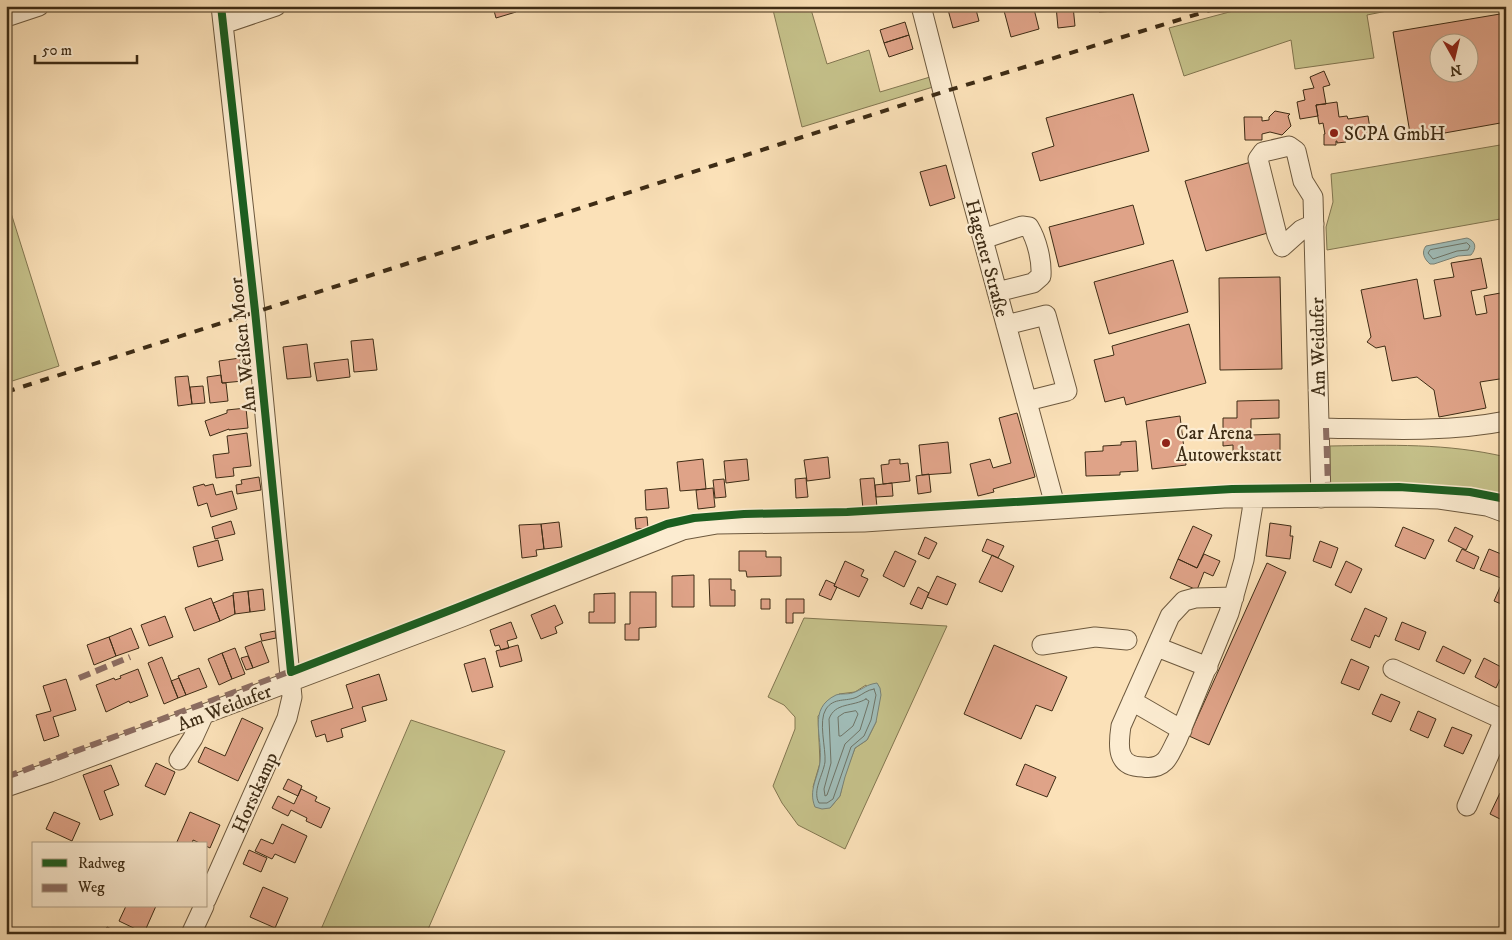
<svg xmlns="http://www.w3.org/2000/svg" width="1512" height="940" viewBox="0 0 1512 940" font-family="'IM FELL DW Pica',serif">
  <rect width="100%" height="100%" fill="#fbe1b8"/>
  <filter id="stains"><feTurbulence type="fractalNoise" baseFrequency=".004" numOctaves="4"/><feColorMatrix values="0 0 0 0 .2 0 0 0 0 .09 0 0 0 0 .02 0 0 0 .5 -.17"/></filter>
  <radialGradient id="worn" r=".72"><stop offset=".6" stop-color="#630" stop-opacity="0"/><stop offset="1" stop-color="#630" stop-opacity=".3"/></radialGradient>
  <path fill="#c5c18a" stroke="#827650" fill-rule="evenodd" d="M772,6h38l17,58 42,-14 11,42 50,-15 3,10 -131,40z
    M1252,6h160l-45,9 7,43 -79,11 -4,-29 -107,36 -15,-48z
    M1506,144v74l-179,32 -1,-23 7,-25 -2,-28z
    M6,197l53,169 -53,17z
    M1330,446c60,-1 117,-3 176,11v40l-39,-9 -137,-4z
    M804,618l143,8 -102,223 -47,-24 -16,-22 -9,-17 22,-57v-12l-11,-12 -16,-8zM866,685l10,37 -9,18 -12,8 -11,29 -4,19 -10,12 -17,-21 7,-24 -2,-47 21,-22 16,-2z
    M411,720l94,31 -79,183h-107z"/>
  <path fill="#a0bcb7" stroke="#798276" d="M1467,238c9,3 10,10 4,17l-13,1 -24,8h-4c-6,-5 -9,-12 -4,-18z
    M877,683l3,5 1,7 -5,27 -9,18 -12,8 -10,29 -5,19 -10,12 -8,1 -7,-2c-7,-17 3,-29 5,-45 3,-26 -13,-53 16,-67 6,-2 13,0 19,-3 10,-4 10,-7 22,-9z"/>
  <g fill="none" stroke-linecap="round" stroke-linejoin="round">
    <path stroke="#6f7466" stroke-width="1" d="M1467,243l3,3 -2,4 -11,1 -24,8 -5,-6 2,-3z
      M874,689l2,6 -5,25 -7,16 -13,11 -18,52 -6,4h-8c-7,-12 4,-28 6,-41 1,-14 -7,-41 1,-53 8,-12 20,-7 31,-12 6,-3 10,-7 17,-8z
      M866,699l3,2 -9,29 -15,14 -18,51 -2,1 -1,-7 7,-26 -2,-44c6,-17 24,-12 37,-20z
      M856,711l2,3 -5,12 -12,10h-2l-1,-19 6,-4z"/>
  </g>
  <path fill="#dfa388" stroke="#3e2c15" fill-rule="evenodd" d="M514,6l2,6 -20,6 -3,-11z
    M947,6h28l4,15 -26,7z
    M1008,6h16l1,5 9,-2 5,20 -28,8 -8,-30z
    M1056,6h17l2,20 -17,2z
    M1091,6h24l1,5 -17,1v-2l-7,1z
    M1506,13v109l-95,17 -18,-107zM1440,42h30v30h-30z
    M905,22l4,13 -25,8 -4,-13z
    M909,35l4,14 -24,8 -5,-14z
    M1324,71l6,14 -7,2 3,17 -10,1 2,11 -18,3 -3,-17 8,-2 -2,-10 11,-2 -4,-11z
    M1133,94l16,57 -109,30 -8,-28 22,-7 -8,-28z
    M1337,102l2,15 8,-1 1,3 20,-3 3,19 -25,4v3l-9,1v-2h-1v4h-12v-11h1l-2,-11 -4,1 -3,-19z
    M1275,111l15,3 -2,2 3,10 -9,9 -12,-3 -8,2v6h-17l-1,-23h18v4l7,-1v-3z
    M1251,162l20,70 -65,19 -21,-70z
    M946,165l9,33 -25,8 -10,-34z
    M1133,205l11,39 -85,23 -10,-40z
    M1481,258l6,30 -16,3 5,24 11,-2 -3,-17 22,-4v86l-26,4 6,26 -47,9 -5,-27 -17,-13 -25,4 -7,-35 -9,2 -9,-6 4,-5 -10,-47 56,-11 7,40 17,-3 -7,-36 20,-3 -3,-14z
    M1173,260l15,52 -79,22 -15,-52z
    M1280,277l2,92 -62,1 -1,-92z
    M1189,324l17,59 -80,22 -2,-8 -19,5 -11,-42 20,-5 -2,-9z
    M373,339l4,31 -23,2 -3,-31z
    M307,344l4,33 -24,2 -4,-32z
    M240,358l3,23 -21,2 -3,-22z
    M348,359l2,18 -33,4 -3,-18z
    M221,375l1,8h4l2,18 -18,2 -3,-26z
    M188,376l4,28 -14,2 -3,-29z
    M203,386l2,17 -13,1 -2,-17z
    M1279,400v18l-28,1v16l29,-1v19l-47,1v-9l-10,1v-28h14v-17z
    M246,408l2,20 -19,2v-1l-19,7 -5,-15 22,-8v-3z
    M1017,413l18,64 -42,12 1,3 -16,4 -8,-32 20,-5 3,9 18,-5 -12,-45z
    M1180,416l6,49 -34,4 -6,-48z
    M247,433l4,33 -18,2 1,8 -18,2 -3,-23 16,-2 -2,-17z
    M1136,441l2,30 -18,1v3l-34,1 -1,-24 18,-1v-5l18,-1v-3z
    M948,442l3,31 -29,2 -3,-30z
    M828,457l2,21 -23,3 -3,-21z
    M703,459l3,30 -26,2 -3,-29z
    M747,459l2,21 -23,3 -2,-22z
    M900,459v5l8,-1 2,18 -27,3 -2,-19 8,-1v-4z
    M929,474l2,18 -13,2 -2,-18z
    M259,477l2,13 -24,4 -1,-9 6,-1 -1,-4z
    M806,478l2,19 -12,1 -1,-19z
    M874,478l3,29 -14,2 -3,-30z
    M724,479l2,18 -11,1 -2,-18z
    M892,483l1,13 -17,1 -1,-12z
    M204,484l1,2 8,-2 3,11 16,-4 5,18 -26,8 -4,-14 -9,3 -5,-19z
    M667,488l2,20 -23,2 -1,-20z
    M713,488l2,19 -17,2 -2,-19z
    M647,517l1,11 -12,1 -1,-11z
    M231,521l4,13 -20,5 -3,-12z
    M559,522l3,25 -18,2 -3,-25z
    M1270,523l21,3 -1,10h3l-3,23 -24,-3z
    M541,524l3,25 -8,1 1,6 -15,2 -3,-33z
    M1193,526l19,9 -15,33 -19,-9z
    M1403,527l31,13 -9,19 -30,-13z
    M1455,527l18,9 -7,14 -18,-9z
    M925,537l12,6 -8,16 -11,-5z
    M987,539l17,7 -6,12 -16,-7z
    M218,540l5,20 -25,7 -5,-20z
    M1320,541l18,7 -7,20 -18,-7z
    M1462,549l17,8 -5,12 -18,-8z
    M1489,549l17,7v24l-26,-10z
    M739,551h27v6h15v19l-34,1 -1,-6h-7z
    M895,551l21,10 -12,26 -21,-11z
    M1204,554l16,7 -7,15 -9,-4 -7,18 -27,-12 8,-19 19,9z
    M992,555l22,11 -12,26 -23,-10z
    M845,561l19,9 -3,6 7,3 -9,18 -25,-11z
    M1346,561l16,8 -11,24 -16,-8z
    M1267,563l19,9 -77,173 -20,-9z
    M694,575v32h-22v-31z
    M937,576l19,8 -9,21 -20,-8z
    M709,579h22v11h4v16h-25z
    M826,580l9,4 -1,2 3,1 -6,13 -12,-5z
    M1501,585l5,2v19l-12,-5z
    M918,587l11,6 -7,16 -12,-5z
    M263,589l2,21 -15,2 -2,-21z
    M248,591l2,21 -15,2 -2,-21z
    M630,592h26v35l-17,1v12h-14v-16h5z
    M615,593v30h-26v-11h5v-18z
    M233,595l2,19 -15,7 -7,-18z
    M211,598l9,23 -26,10 -9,-23z
    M761,599h9v10h-9z
    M786,599h18v14h-11v10h-7z
    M555,605l8,18 -8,4 2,6 -16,6 -10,-24z
    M1365,608l22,10 -8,19 -4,-2 -5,13 -19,-8z
    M165,616l8,21 -24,9 -8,-21z
    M511,622l6,16 -10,3 2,7 -8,2 -2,-5 -4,1 -5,-16z
    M1402,622l24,10 -7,18 -24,-10z
    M131,628l8,20 -23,8 -7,-19z
    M275,631l1,7 -14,3 -2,-7z
    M109,637l7,19 -22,9 -7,-20z
    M261,641l8,21 -16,6 -8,-21z
    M518,645l4,16 -22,6 -4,-16z
    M994,645l73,32 -15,34 -16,-6 -15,34 -57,-25z
    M1443,646l28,14 -7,14 -28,-13z
    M235,648l10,26 -13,5 -10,-26z
    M222,653l10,26 -13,6 -11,-26z
    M248,656l5,12 -7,2 -5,-12z
    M162,657l16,41 -14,6 -16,-41z
    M485,658l8,29 -21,5 -8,-28z
    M1484,658l21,11 -9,19 -21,-11z
    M1351,659l18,8 -10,23 -18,-7z
    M199,668l8,19 -21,8 -8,-19z
    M138,669l10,27 -18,7 -1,-2 -23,11 -10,-27 18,-7 1,2 6,-2 -1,-2z
    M379,674l8,26 -25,7 4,14 -25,8 2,8 -16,5 -2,-8 -9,3 -5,-16 42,-13 -7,-23z
    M179,678l7,17 -8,3 -7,-17z
    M66,679l10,31 -23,7 6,19 -15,5 -8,-26 15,-4 -8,-25z
    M1381,694l19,8 -9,20 -19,-8z
    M1418,711l18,8 -8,19 -18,-8z
    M242,718l21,10 -25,53 -40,-19 7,-15 20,9z
    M1452,727l20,8 -9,19 -19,-8z
    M156,763l19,9 -10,23 -20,-9z
    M1025,764l31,13 -9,20 -31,-12z
    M111,765l8,20 -15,6 9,24 -13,5 -17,-45z
    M288,779l14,7 -4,10 -15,-7z
    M301,789l16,8 -2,4 15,7 -9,20 -15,-7 1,-3 -16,-8 -3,6 -16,-8 6,-12 16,8z
    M1500,793l6,3v26l-16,-8z
    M54,812l26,11 -8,18 -26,-12z
    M190,812l30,13 -10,23 -4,-2v-2h-4l-9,-4 -1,4h-16z
    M282,824l25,12 -12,27 -20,-9 -3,5 -17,-8 6,-12 12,5z
    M249,850l18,8 -6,14 -18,-8z
    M263,887l25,11 -13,30 -25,-11z
    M126,906h30l-12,27 -25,-12z
    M107,927l15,7h-19z"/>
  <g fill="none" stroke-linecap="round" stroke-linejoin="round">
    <defs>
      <path id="minor" d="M921,6l22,86 113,417
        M6,17l33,-11
        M223,24l53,-18
        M1314,224l-13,6 -19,17 -5,-12 -19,-76 5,-7 26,-6 7,5 7,30 10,16 8,301
        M983,239l39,-13 7,1c8,13 13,34 12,49l-8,7 -36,9
        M1006,325l40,-10 21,76 -40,10
        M1319,428c61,1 126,5 187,-7
        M1234,597l-39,1 -11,3 -14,15 -49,110c-3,20 -5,41 22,41 7,1 16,0 22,-6 5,-5 8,-14 12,-21l52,-127 15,-53 10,-62
        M1042,645l53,-8 32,3
        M1157,647l51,20
        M1393,669l111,51 2,-4
        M1132,701l50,29
        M179,760l14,-22 11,-24
        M6,787l44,-15 412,-155 221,-87 34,-6 147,-2 360,-24 138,-1 77,2 48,7 19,7
        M1467,806l37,-86
        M206,900l81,-182 5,-21 -37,-386 -34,-305
        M191,934l13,-28"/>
    </defs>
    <use href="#minor" stroke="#6d593e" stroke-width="21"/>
    <use href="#minor" stroke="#fcecd1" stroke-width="19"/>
    <path stroke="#3e2c15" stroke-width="4" stroke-dasharray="9 9" stroke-linecap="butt" d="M6,392l937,-300 281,-86"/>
    <path stroke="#8d6e63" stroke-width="6" stroke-dasharray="12 6" stroke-linecap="butt" d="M1326,428l2,59
      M79,678l51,-21
      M6,777l288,-107"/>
    <defs>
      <path id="cycleway" d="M221,6l34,305 36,361 165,-64 211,-84 27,-6 50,-4 103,-2 385,-23 167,-2 71,5 36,7"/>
    </defs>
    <use href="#cycleway" stroke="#fcecd1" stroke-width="11"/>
    <use href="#cycleway" stroke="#1b5e20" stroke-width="8"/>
  </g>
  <g fill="#8f2418" stroke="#fcecd1" stroke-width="2">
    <circle cx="1334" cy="133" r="5"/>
    <circle cx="1166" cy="443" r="5"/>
  </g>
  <g text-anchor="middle" stroke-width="4.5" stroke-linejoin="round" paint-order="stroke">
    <g font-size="19" fill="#3e2c15" stroke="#fcecd1" text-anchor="start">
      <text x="1344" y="140">SCPA GmbH</text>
      <text x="1176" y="439">Car Arena<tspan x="1176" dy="22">Autowerkstatt</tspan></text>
    </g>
    <g font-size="19" fill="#3e2c15" stroke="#fcecd1">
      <text transform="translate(988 258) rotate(75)" y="7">Hagener Straße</text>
      <text transform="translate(242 345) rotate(-96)" y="7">Am Weißen Moor</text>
      <text transform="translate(1317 347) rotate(-91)" y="7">Am Weidufer</text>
      <text transform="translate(224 707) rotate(-21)" y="7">Am Weidufer</text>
      <text transform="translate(254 792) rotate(-66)" y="7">Horstkamp</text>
    </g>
  </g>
  <rect width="1512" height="940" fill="none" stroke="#fbe1b8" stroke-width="25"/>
  <rect x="8" y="8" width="1497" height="925" fill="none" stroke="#3e2c15" stroke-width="2.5"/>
  <rect x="12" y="12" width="1487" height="915" fill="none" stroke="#3e2c15"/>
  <rect x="32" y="842" width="175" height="65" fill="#fcecd1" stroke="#b09f86"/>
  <rect x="42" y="859" width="25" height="8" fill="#1b5e20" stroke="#b09f86"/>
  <text x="78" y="868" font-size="15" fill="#3e2c15">Radweg</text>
  <rect x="42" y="884" width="25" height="8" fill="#8d6e63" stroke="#b09f86"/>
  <text x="78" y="892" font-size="15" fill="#3e2c15">Weg</text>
  <g transform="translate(1454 58) rotate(172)"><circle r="24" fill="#fcecd1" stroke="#b09f86"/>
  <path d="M0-4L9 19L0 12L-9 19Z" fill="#8f2418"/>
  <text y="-8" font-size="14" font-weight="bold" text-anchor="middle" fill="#3e2c15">N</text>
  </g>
  <path d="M35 55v8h102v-8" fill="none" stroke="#3e2c15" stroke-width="2.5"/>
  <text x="42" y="55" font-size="15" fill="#3e2c15" stroke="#fcecd1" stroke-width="4" paint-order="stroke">50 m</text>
  <rect width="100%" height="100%" filter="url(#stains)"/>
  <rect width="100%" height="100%" fill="url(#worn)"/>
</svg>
